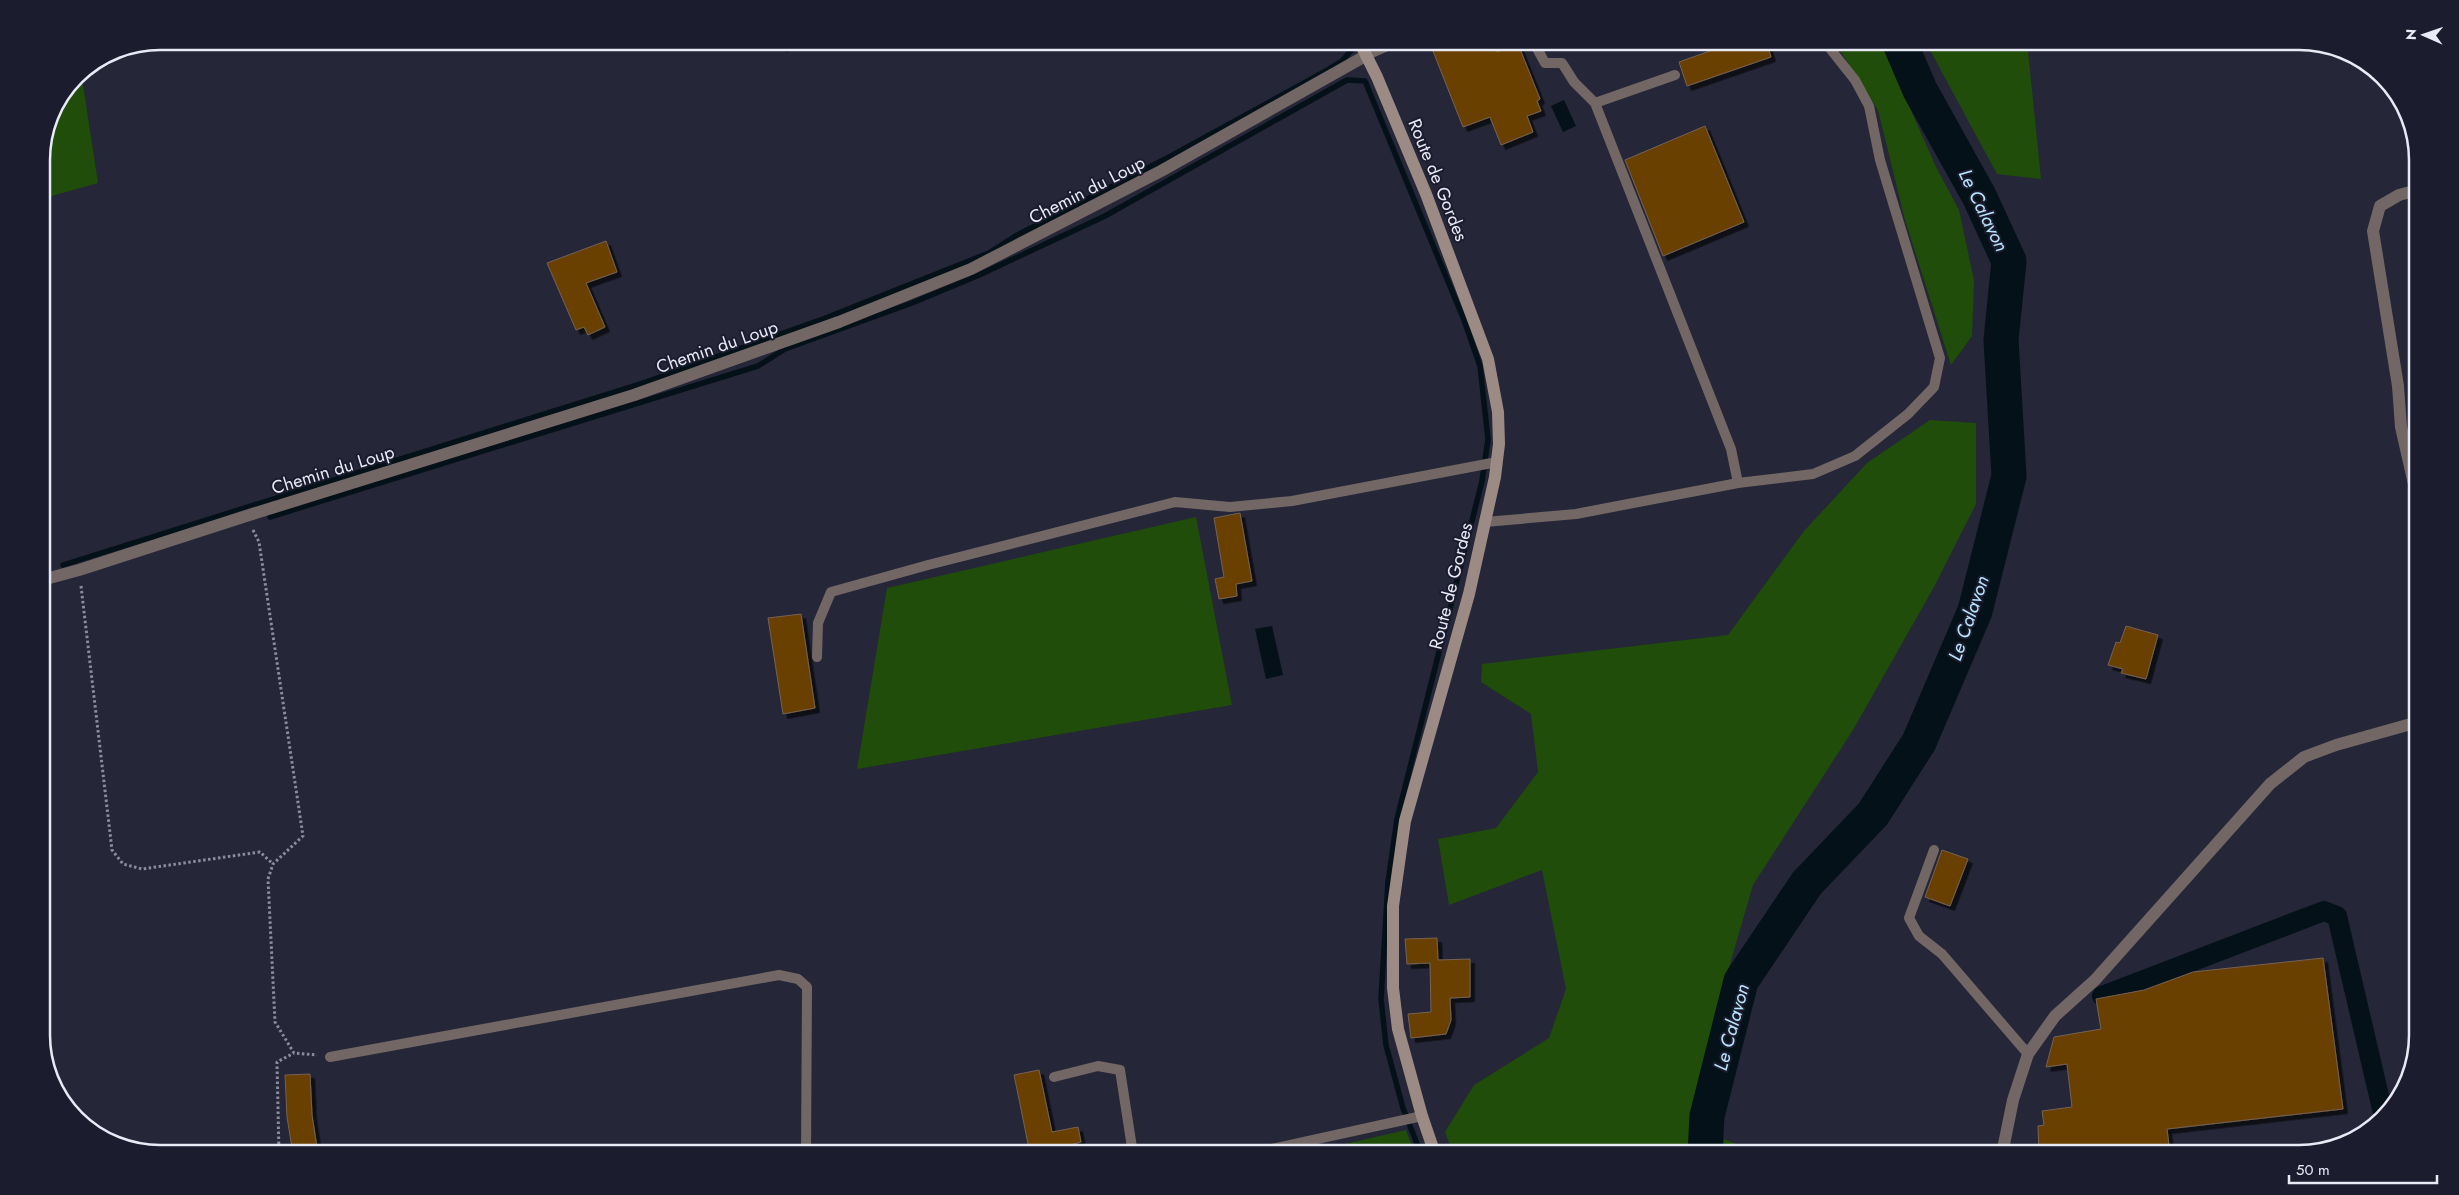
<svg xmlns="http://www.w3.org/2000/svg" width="2459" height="1195" viewBox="0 0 2459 1195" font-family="Jost,sans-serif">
  <defs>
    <filter id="shadow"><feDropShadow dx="4.5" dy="4.5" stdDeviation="0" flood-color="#0009"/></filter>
  </defs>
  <rect width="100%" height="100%" fill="#252638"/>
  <path fill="#204d09" d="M1834,41h46l57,128 22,41 15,70 -2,56 -21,29 -46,-145 -27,-110z
    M1925,41h102l14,138 -44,-5z
    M81,72l17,111 -57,16v-47l9,-38 26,-38z
    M1930,420l46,3v81l-42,83 -81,143 -100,155 -27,93 -35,176h-238l-8,-22 29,-47 75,-47 17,-49 -24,-119 -93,35 -11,-66 58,-11 42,-56 -7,-58 -50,-32 1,-18 246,-29 76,-104 63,-68z
    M1196,517l36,188 -375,64 30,-181z
    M1406,1130l9,24h-114z
    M1724,1139l37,15h-39z"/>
  <path fill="#051118" d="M1564,100l12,26 -13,6 -12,-26z
    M1272,626l11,49 -17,4 -11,-50z"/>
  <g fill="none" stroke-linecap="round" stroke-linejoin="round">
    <path stroke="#051118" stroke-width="5.5" d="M1347,41l5,8
      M787,49l21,-8
      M270,517l488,-151 27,-17 127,-46 65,-27 128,-60 242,-136 18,1 99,239 16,46 8,73 -6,42 -85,338 -9,63 -7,117 5,46 17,63 18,46
      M63,565l580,-182 180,-64 166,-66 28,-18 154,-79 153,-84 18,-11 17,-20"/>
    <path stroke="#051118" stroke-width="20" d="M2102,996l222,-85 13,5 46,197"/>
    <path stroke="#051118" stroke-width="35" d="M1705,1154l2,-38 34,-135 66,-98 66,-69 46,-72 56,-131 34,-135 -8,-136 8,-79 -30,-65 -59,-106 -21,-49"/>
  </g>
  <path fill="#6a3f04" stroke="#756352" filter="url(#shadow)" d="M1443,41h51l3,11 21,-8 22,55 -3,2 4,10 -14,5 6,16 -32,13 -11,-28 -27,10 -32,-81z
    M1738,41h28l5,16 -84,29 -8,-24z
    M1705,126l39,96 -81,34 -38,-96z
    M606,241l11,31 -31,11 19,44 -17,8 -4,-8 -8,3 -29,-67z
    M1240,513l12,68 -16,3 1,12 -18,3 -4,-20 9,-2 -10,-59z
    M801,614l14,94 -32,6 -15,-96z
    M2126,626l32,9 -12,44 -25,-6 2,-4 -15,-4 8,-23 4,1z
    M1942,850l26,9 -18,47 -25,-9z
    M1437,938l1,22 32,-1v38l-20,1 1,22 -5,14 -35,4 -3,-24 23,-2 -1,-49 -23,1 -2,-25z
    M2323,958l20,151 -176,20 3,25h-131l-1,-28 6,-1 -2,-14 30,-4 -5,-43 -21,3 8,-30 47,-8 -5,-30 48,-9 49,-18z
    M1039,1070l13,62 26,-5 3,15 -26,7 1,5h-26l-10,-50 -6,-29z
    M310,1074l2,41 6,39h-25l-6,-37 -2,-42z"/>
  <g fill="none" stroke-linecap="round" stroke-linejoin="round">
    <path stroke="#8b8d9b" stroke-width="3" stroke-dasharray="2.5 2.5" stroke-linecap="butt" d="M253,530l6,12 44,294 -30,28 -5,15 7,143 19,31 23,2
      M81,586l31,264 11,14 19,5 118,-17 13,12
      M279,1154l-2,-92 17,-9"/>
    <path stroke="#726764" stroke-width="10" d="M1533,41l12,22h17l12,19 21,21 136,346 7,34
      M1367,55l32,-14
      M1595,103l80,-28
      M1485,522l91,-8 162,-31 75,-9 42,-18 53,-42 26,-27 6,-29 -60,-198 -11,-54 -14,-26 -31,-39
      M817,657l1,-34 13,-31 97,-27 247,-63 55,5 62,-6 205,-39
      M1934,850l-25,68 10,18 23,18 86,100
      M330,1057l449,-82 19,4 9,8 -1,167
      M1054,1077l44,-11 22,4 13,84
      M1249,1154l173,-38"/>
    <path stroke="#726764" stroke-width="12" d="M2418,190l-19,5 -19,11 -7,25 25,155 3,41 17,75
      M42,580l37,-10 167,-54 388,-121 205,-73 132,-53 190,-98 206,-116
      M2002,1154l11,-54 15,-46 27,-38 40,-36 175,-196 34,-27 32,-12 82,-23"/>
    <path stroke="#9c8b85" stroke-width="12" d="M1359,41l18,36 49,117 62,165 10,53 1,32 -4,33 -26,117 -64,227 -12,85v82l5,41 24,87 13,38"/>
  </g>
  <g text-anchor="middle" stroke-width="4" stroke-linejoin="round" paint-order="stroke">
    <g font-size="18" fill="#e8eaf6" stroke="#1b1c2e">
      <text transform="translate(1438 180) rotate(68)" y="6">Route de Gordes</text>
      <text transform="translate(1087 190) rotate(-27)" y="6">Chemin du Loup</text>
      <text transform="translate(717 347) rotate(-19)" y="6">Chemin du Loup</text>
      <text transform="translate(333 470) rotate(-17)" y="6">Chemin du Loup</text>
      <text transform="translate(1451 586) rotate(-76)" y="6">Route de Gordes</text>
    </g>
    <g font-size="19" font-style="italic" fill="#b9e5fd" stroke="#1b1c2e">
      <text transform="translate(1984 210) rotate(64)" y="7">Le Calavon</text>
      <text transform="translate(1968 618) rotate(-71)" y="7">Le Calavon</text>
      <text transform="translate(1731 1027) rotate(-75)" y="7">Le Calavon</text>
    </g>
  </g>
  <path d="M0 0H2459V1195H0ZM160 50H2299A110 110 0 0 1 2409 160V1035A110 110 0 0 1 2299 1145H160A110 110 0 0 1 50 1035V160A110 110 0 0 1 160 50Z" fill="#1b1c2e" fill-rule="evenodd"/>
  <path fill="none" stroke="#e8eaf6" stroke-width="2.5" d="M160 50H2299A110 110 0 0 1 2409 160V1035A110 110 0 0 1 2299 1145H160A110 110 0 0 1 50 1035V160A110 110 0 0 1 160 50Z"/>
  <g transform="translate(2424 35) rotate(272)" stroke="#1b1c2e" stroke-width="4" paint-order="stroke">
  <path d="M0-4L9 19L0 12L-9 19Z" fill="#e8eaf6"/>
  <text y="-8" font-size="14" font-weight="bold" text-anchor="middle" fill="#e8eaf6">N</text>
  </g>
  <path d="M2289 1175v8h148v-8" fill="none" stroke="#e8eaf6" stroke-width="2.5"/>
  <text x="2296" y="1175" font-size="15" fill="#e8eaf6" stroke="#1b1c2e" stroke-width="4" paint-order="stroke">50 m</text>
</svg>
